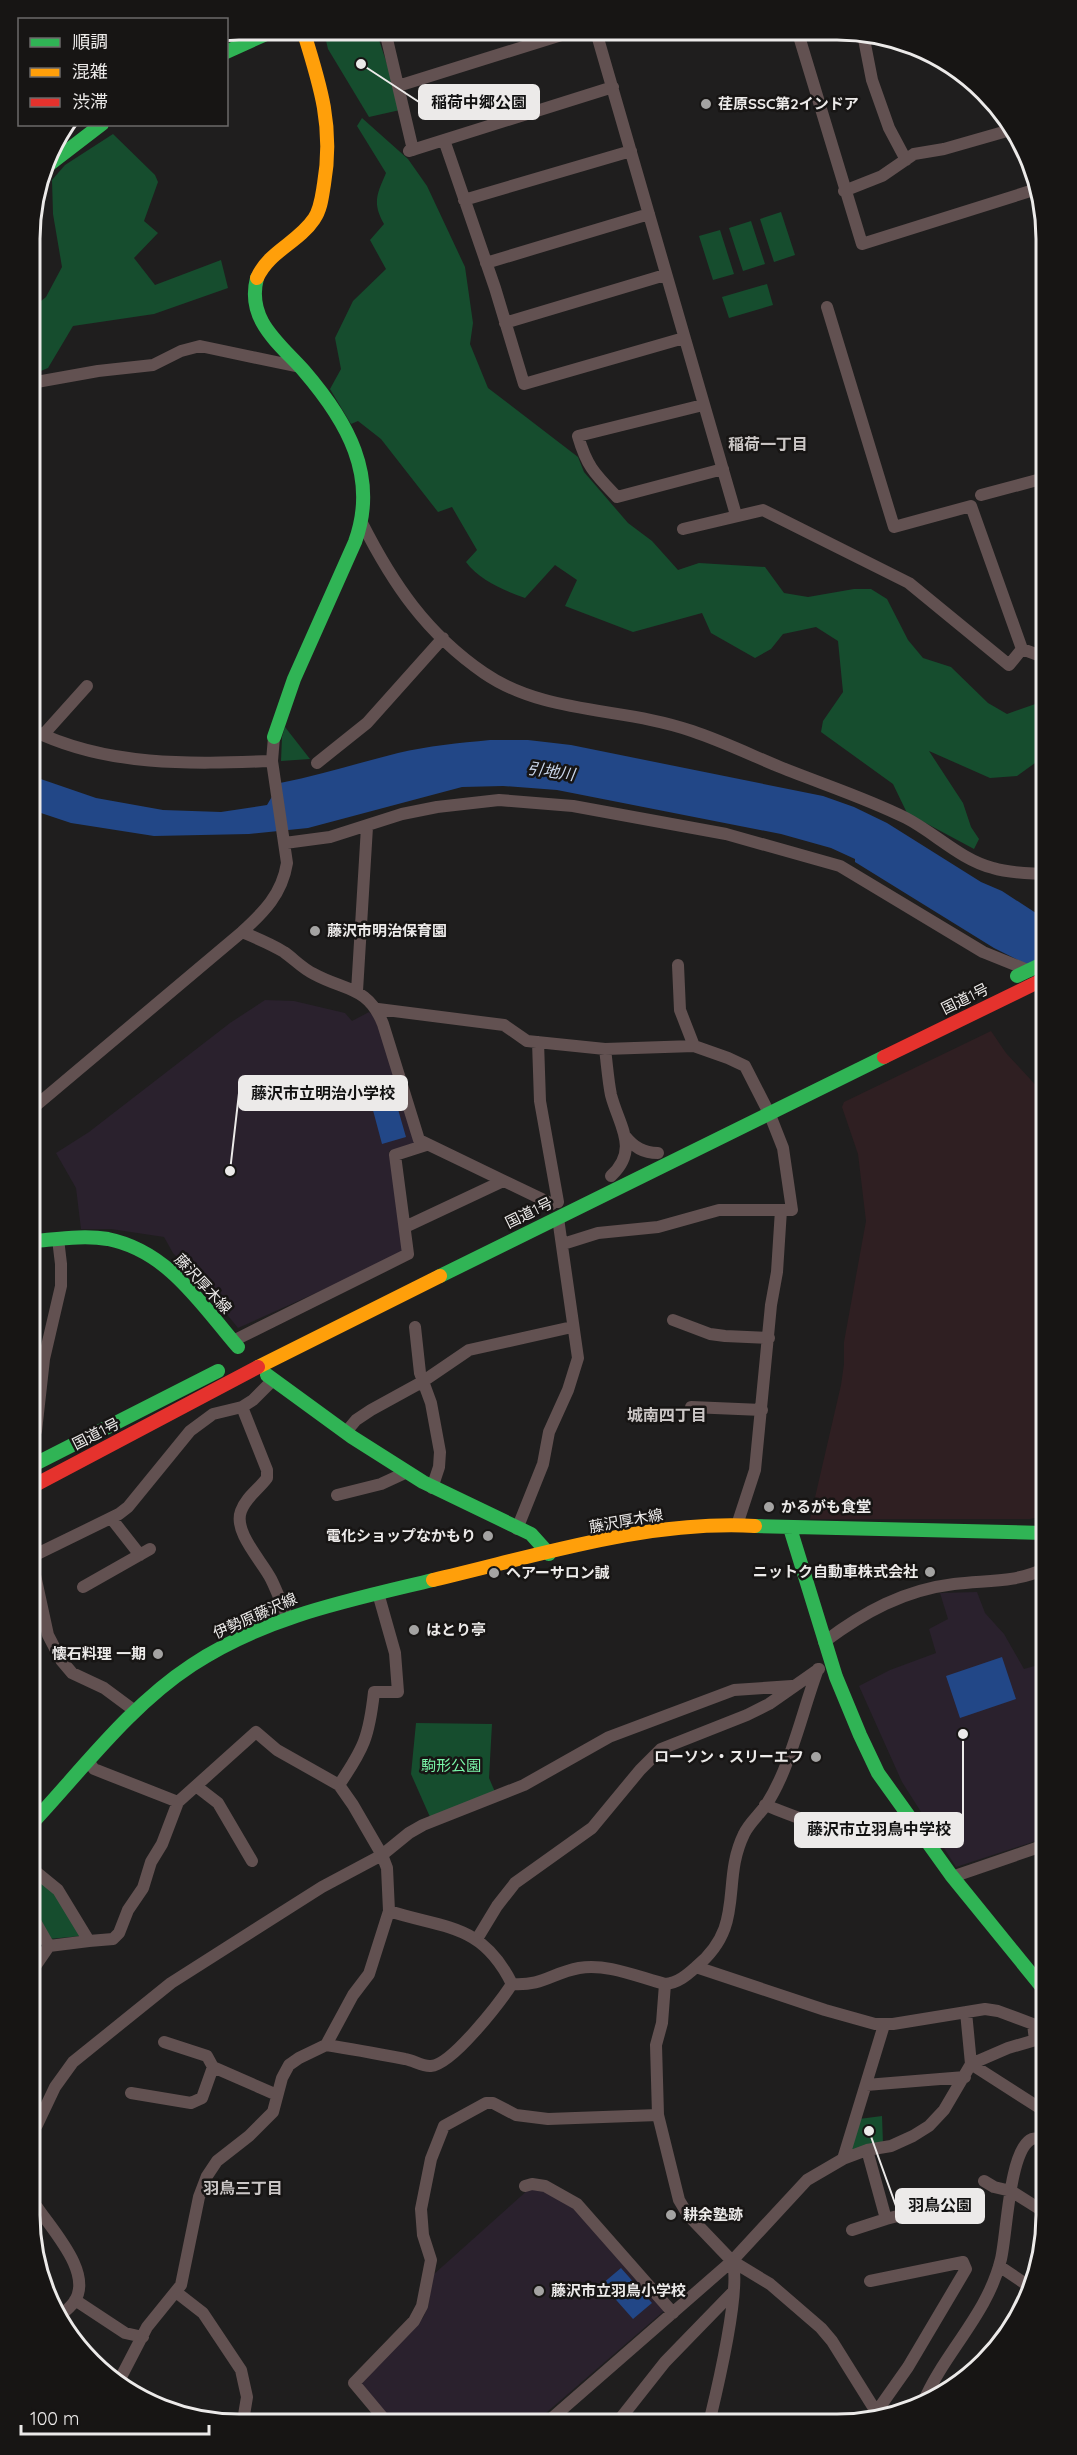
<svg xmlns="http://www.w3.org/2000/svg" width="1077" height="2455" viewBox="0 0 1077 2455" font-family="Quicksand,'Noto Sans JP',sans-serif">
  <rect width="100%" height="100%" fill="#1f1e1e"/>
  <path fill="#2f1f22" d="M991,1031l15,22 37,40 1,423 -14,3h-220l31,-134 3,-21v-22l22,-121 -8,-67 -16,-47 2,-5z"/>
  <path fill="#2a212d" d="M265,1000l29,1 51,12 7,8 17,-9 5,4 15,32 28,95 -28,8 11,48 5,54 -167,75 -39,-48 -26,-27 -9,-16 -53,-8h-30l-5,-41 -20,-35 33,-21 141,-109z
    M977,1592l8,21 19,21 20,35 21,-6v175l-89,29 -54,-85 -43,-96 31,-16 46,-17 -7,-24 19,-10 -8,-26z
    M529,2189l14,1 32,18 90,102 -126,109 -148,1 -31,-37 63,-65 5,-11 5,-32z"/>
  <path fill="#164d2e" d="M328,31h48l16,48 8,31 -31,7 -41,-68 -4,-17z
    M362,118l46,41 19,27 38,81 8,56 -3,21 18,44 90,69 6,15 44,51 24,18 26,29 21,-7 66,4 19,26 24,4 46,-8h17l16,10 21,41 15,18 28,9 37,36 19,11 34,-12 1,56 -25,18 -27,2 -61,-27 34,52 8,24 8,12 -5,10 -67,-36 -14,-29 -72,-52 2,-11 20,-29 -5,-51 -22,-14 -33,7 -12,15 -16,9 -44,-25 -9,-20 -69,19 -68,-26 12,-26 -22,-15 -30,33c-20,-7 -46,-18 -59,-36l11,-12 -25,-43 -14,5 -57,-73 -23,-18 -7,3 -21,-35 11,-20 -6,-31 18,-37 33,-32 -16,-29 14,-16c-12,-21 -7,-30 2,-51l-29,-47z
    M113,134l42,41 3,7 -14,39 14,12 -24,25 21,27 66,-25 7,28 -74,26 -81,12 -25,42 -17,7v-66l15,-12 16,-30 -9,-53 -1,-34 13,-15z
    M781,212l14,43 -21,7 -14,-43z
    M751,221l14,43 -22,7 -14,-43z
    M720,230l14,44 -21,6 -14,-44z
    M767,284l6,21 -44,13 -7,-21z
    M285,727l25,32 -29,2 1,-24z
    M416,1723l76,1 -3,54 6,14 -65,25 -19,-43z
    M36,1877l18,16 27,43 -32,3 -13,-23z
    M882,2116l1,28 -35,9 11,-34z"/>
  <path fill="#224787" d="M490,740h38l43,5 252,51 31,11 33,16 94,59 21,9 40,26v55l-48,-24 -139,-86v-3l-24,-11 -50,-14 -224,-44 -54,-4 -41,1 -154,41 -59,6 -95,2 -83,-13 -39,-13v-34l64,22 67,12 58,2 46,-7 13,-22c40,-8 78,-20 118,-30 30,-7 61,-10 92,-13z
    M393,1092l13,45 -24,7 -12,-45z
    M1002,1657l14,42 -56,19 -14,-42z
    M621,2268l31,35 -19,16 -31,-35z"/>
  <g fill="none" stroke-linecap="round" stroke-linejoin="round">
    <path stroke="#625151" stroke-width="12" d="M385,31l13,55 173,-54
      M599,32l-2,3 139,480
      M798,33l64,211 178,-56
      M863,34l9,46 17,48 17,32
      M398,86l15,64
      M444,140l51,148 29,96 160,-46
      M409,151l204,-64
      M844,191l38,-15 32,-22 30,-5 70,-20
      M464,200l167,-49
      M486,263l163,-49
      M827,307l67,220 77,-21 51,143
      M505,323l160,-48
      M31,383l67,-12 55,-6 28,-14 19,-5 100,21
      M703,405l-125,31c9,31 17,38 39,61l106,-28
      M981,495l60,-16
      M362,523c31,61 64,110 122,150 61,42 140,34 208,58 30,10 59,24 88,36 42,17 86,31 126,51 29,15 55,42 87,50 15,5 33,5 49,6
      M683,529l80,-19 146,73 100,82 13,-16 19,7
      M32,730c75,37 158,34 240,31
      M43,735l44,-49
      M317,763l50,-40 76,-85
      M285,843l45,-6 72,-23 35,-7 62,-7 74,6 153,28 114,32 143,86 47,19
      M242,932c14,6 29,12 42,20 10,7 19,17 30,22 31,17 54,12 69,50l36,116 133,64
      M678,965l2,45 14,36
      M357,991l10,-164
      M378,1009l126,16 23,16 78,8 89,-3 34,12 17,8 25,49 13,33 9,62h-73l-61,17 -60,6 -35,11
      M538,1042l2,59 18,101
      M605,1049c2,15 3,31 6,46 8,31 29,54 0,81
      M33,1108l209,-176c22,-20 40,-38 45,-69l-15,-102 2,-24
      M625,1136c9,11 18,17 33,17
      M405,1227l98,-46
      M673,1320l37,14 15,2 44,2
      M415,1327l5,46 11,30 9,49 -1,15 -7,21
      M233,1341l175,-87 -13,-99 31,-10
      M242,1407l25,63v8c-8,11 -21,19 -26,33 -8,21 21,50 30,68 6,12 11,26 17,39
      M691,1407l71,3
      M36,1431l8,-72 17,-73v-22l-3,-25
      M346,1432l10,-12 15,-10 51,-28 47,-32 103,-23
      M337,1495l44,-11 26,-12
      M111,1518l29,37
      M737,1525l18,-55 16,-165 6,-33 4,-62
      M517,1529l26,-65 6,-32 19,-42 10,-32 -20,-140
      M35,1555l84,-41 9,-7 62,-76 23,-17 29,-7 11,-7 20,-20
      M35,1575l13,60 13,25 11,13 32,15 31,23
      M83,1587l67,-38
      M824,1642c40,-30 80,-52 130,-58 31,-4 61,-1 90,-15
      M88,1761l6,8 84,33
      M339,1785c25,-37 30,-48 35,-93h24l-3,-39 -17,-60
      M196,1786l22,17 34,58
      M765,1805c44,17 82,34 130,30 9,-1 14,-1 22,-6
      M36,1872l22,18 31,51 -40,5 -13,19
      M952,1877l93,-32
      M389,1911c56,18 93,12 123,73
      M36,1923l13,23
      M477,1939l20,-33 18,-23 77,-55 48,-58 21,-21 86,-34 22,-11 50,-35
      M89,1941l24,-2 6,-6 9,-23 15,-22 8,-26 11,-18 16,-42 78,-70 21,18 62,35 14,20 29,50 5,13 2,43 -20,63 -16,21 -27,50 -27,13 -10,7 -7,13 -9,34 -24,24 -32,25 -10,15 -8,21 -18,88 -34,42 -28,54
      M696,1967l129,43 50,14h18l92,-15 13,2 35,13 2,16
      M512,1984c31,2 40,-11 67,-16 28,-5 59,9 86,16 13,-1 22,-9 31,-17 51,-42 24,-84 48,-133 5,-11 15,-19 22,-29 6,-9 11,-19 15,-28 15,-34 24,-73 37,-108
      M665,1984l-3,39 -6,22 2,70 21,85 9,15 44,46 38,23 51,44 11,13 48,77
      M966,2012l5,52 75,48
      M164,2042l43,14 6,11 64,28
      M326,2045c26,4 53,9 79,14 8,1 18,8 26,7 21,-1 69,-64 81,-82
      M866,2085l99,-8
      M131,2093l60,10 11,-5 11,-31
      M37,2125l18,-38 18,-25 98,-79 151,-96 60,-32 27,-22 14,-8 101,-40 85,-48 125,-47 58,-4
      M867,2150l19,69 66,-17
      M843,2159l41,-134
      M984,2181l10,6 17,4 35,22
      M525,2186l7,-2 13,2 32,18 96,109
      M37,2207c15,23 57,67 37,95 -4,6 -11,11 -17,16
      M852,2230l34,-11
      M999,2266l34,23
      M870,2281l93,-19 3,7 -58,98 -31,44
      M176,2292l27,21 38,57 6,27 -4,24
      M75,2300l50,33 18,4
      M923,2403c20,-49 65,-89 78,-144 6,-26 8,-105 29,-119 5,-4 11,0 16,4
      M551,2419l181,-158 75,-81 36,-21 24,-9 24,-4 22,-10 16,-10 15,-16 27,-46 37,-16 38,-11
      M620,2419l45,-57 68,-70
      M710,2419c7,-29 32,-135 22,-158
      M385,2420l-31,-37 60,-62 8,-15 9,-46 -8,-25 -2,-26 10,-50 13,-33 42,-23h7l23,12 32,4 110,-4"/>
    <path stroke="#30b455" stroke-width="14" d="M226,52l49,-22
      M46,167l56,-43
      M257,278c-11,42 22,65 47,93 43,50 75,105 51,171l-61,137 -20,58
      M34,1241c24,-2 50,-6 74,-2 60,12 93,65 130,108
      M440,1276l444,-219
      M267,1375l85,62 71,45 108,52 18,20
      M35,1464l183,-93
      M755,1526l289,7
      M790,1528l46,149 24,58 18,38 73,102 95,117
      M36,1819c49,-53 95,-114 156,-154 72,-48 158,-65 241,-85"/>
    <path stroke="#ff9f0a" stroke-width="14" d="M257,278c12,-27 41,-35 57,-59 7,-10 8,-23 10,-35 10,-57 -4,-100 -21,-154
      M258,1367l182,-91
      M433,1580c104,-24 213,-60 322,-54"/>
    <path stroke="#e5322d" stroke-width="14" d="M884,1057l158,-77
      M35,1485l223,-118"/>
    <path stroke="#30b455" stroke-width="14" d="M1017,976l25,-12"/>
  </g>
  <g fill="#a4a3a2" stroke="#171514" stroke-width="2">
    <circle cx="706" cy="104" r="6"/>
    <circle cx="315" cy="931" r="6"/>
    <circle cx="769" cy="1507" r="6"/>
    <circle cx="488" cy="1536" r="6"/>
    <circle cx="930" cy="1572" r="6"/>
    <circle cx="494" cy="1573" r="6"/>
    <circle cx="414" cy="1630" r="6"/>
    <circle cx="158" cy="1654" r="6"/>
    <circle cx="816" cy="1757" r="6"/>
    <circle cx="671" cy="2215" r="6"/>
    <circle cx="539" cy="2291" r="6"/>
  </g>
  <g text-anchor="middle" stroke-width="5" stroke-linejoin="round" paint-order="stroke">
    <g font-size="15" font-weight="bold" fill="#eceae9" stroke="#171514" text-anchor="start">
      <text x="718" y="109">荏原SSC第2インドア</text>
      <text x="327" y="936">藤沢市明治保育園</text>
      <text x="781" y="1512">かるがも食堂</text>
      <text x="476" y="1541" text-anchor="end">電化ショップなかもり</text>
      <text x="918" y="1577" text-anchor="end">ニットク自動車株式会社</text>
      <text x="506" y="1578">ヘアーサロン誠</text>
      <text x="426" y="1635">はとり亭</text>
      <text x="146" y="1659" text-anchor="end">懐石料理 一期</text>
      <text x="804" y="1762" text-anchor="end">ローソン・スリーエフ</text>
      <text x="683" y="2220">耕余塾跡</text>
      <text x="551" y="2296">藤沢市立羽鳥小学校</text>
    </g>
    <g font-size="15" fill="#eceae9" stroke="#171514">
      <text transform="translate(965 999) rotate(-26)" y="5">国道1号</text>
      <text transform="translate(529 1213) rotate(-26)" y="5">国道1号</text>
      <text transform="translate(203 1284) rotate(47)" y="5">藤沢厚木線</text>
      <text transform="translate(96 1434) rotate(-27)" y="5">国道1号</text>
      <text transform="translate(626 1521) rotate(-10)" y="5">藤沢厚木線</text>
      <text transform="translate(255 1616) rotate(-24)" y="5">伊勢原藤沢線</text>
    </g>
    <g font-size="15" fill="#7bf6a9" stroke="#171514">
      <text x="451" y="1771">駒形公園</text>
    </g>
    <g font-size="16" font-weight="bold" fill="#cbc7c6" stroke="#171514">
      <text x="768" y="450">稲荷一丁目</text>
      <text x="667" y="1421">城南四丁目</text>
      <text x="243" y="2194">羽鳥三丁目</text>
    </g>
    <g font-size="16" font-style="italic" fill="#ccd8ec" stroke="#171514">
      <text transform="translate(551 771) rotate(8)" y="6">引地川</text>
    </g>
  </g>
  <path d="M0 0H1077V2455H0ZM239 40H837A199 199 0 0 1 1036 239V2215A199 199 0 0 1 837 2414H239A199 199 0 0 1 40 2215V239A199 199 0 0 1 239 40Z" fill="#171514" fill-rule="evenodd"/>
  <path fill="none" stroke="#eceae9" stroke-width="3" d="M239 40H837A199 199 0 0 1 1036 239V2215A199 199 0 0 1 837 2414H239A199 199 0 0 1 40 2215V239A199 199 0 0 1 239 40Z"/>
  <path fill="none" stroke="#eceae9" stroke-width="2" d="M361 64L419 102M230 1171L239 1093M963 1734L963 1830M869 2131L896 2206"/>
  <g fill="#eceae9" stroke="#171514" stroke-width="2">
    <circle cx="361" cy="64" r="6"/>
    <circle cx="230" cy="1171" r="6"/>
    <circle cx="963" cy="1734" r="6"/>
    <circle cx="869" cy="2131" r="6"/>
  </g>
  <g fill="#eceae9" stroke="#eceae9" stroke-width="2">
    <rect x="419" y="85" width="120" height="34" rx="6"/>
    <rect x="239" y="1076" width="168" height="34" rx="6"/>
    <rect x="795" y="1813" width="168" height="34" rx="6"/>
    <rect x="896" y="2189" width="88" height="34" rx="6"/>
  </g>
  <g font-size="16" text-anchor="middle" font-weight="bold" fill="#111">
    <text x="479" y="108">稲荷中郷公園</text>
    <text x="323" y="1099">藤沢市立明治小学校</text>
    <text x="879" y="1835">藤沢市立羽鳥中学校</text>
    <text x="940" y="2211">羽鳥公園</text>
  </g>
  <rect x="18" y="18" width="210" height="108" fill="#171514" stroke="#6c6a69" stroke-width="1.5"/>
  <rect x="30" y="38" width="30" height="9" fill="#30b455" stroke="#6c6a69" stroke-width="1.5"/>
  <text x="72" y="48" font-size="18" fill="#eceae9">順調</text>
  <rect x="30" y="68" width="30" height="9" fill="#ff9f0a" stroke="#6c6a69" stroke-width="1.5"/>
  <text x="72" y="78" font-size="18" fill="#eceae9">混雑</text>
  <rect x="30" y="98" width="30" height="9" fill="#e5322d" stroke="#6c6a69" stroke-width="1.5"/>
  <text x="72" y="108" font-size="18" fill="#eceae9">渋滞</text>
  <path d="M21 2425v9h188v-9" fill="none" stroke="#eceae9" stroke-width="3"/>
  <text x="30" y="2425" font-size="18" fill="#eceae9" stroke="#171514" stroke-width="4.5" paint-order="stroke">100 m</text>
</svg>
